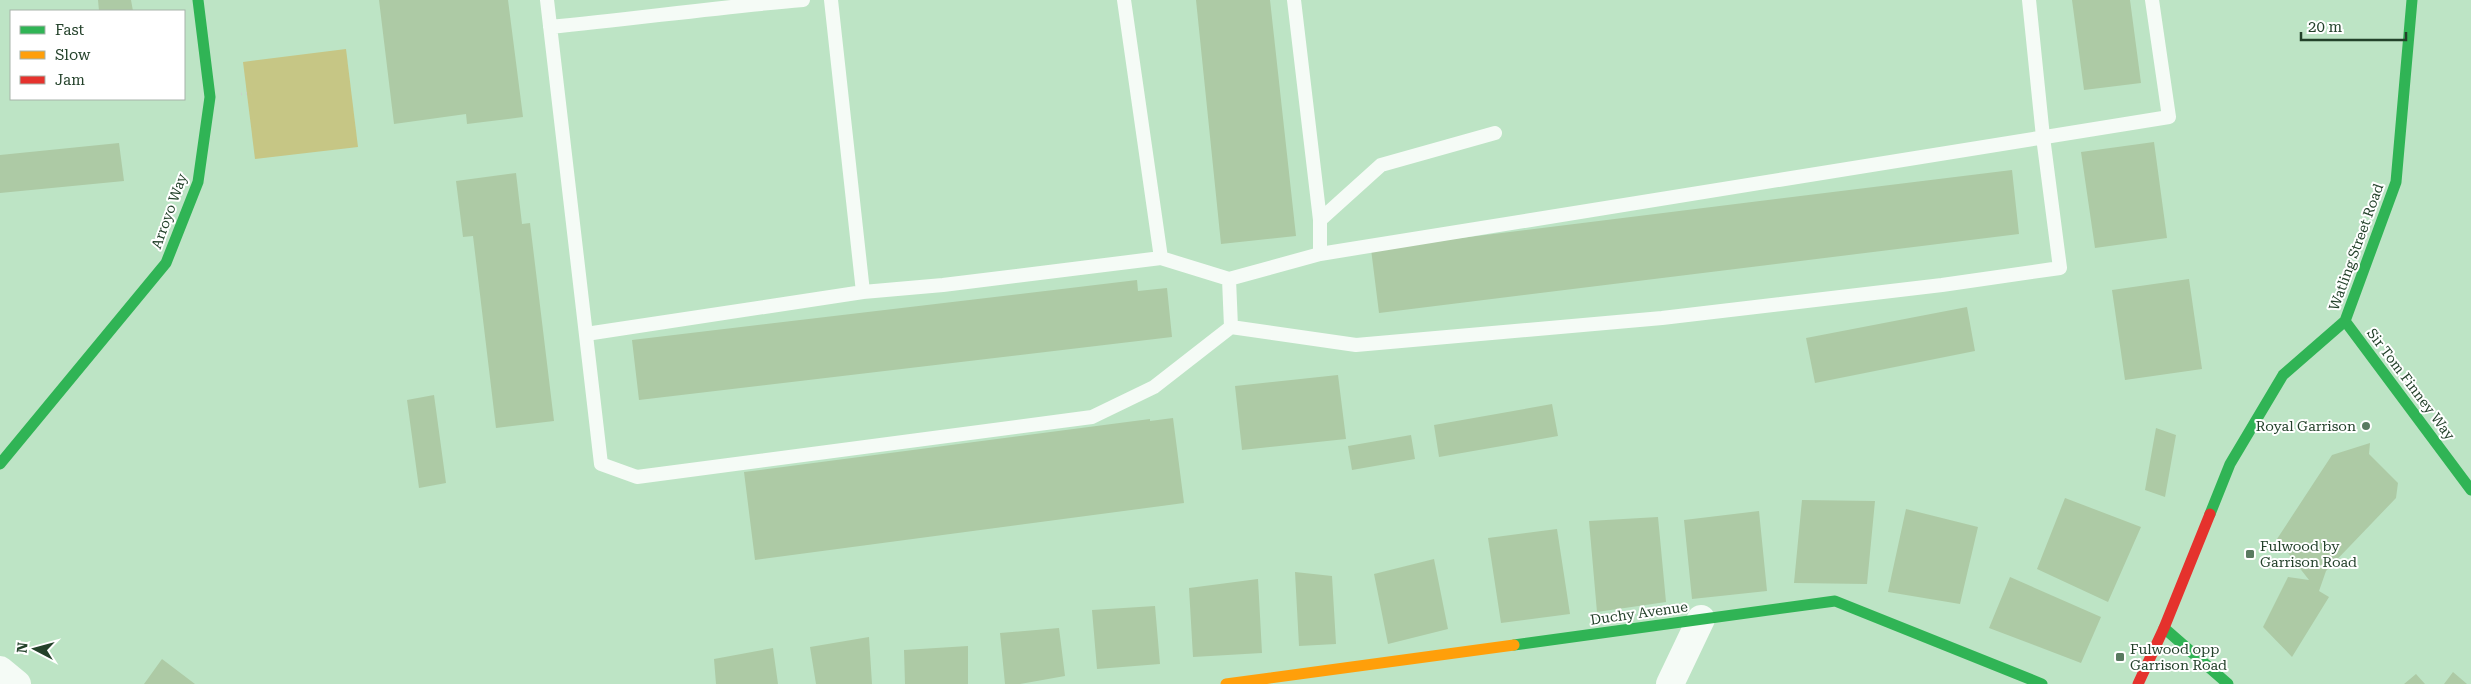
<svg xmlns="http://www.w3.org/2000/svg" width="2471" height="684" viewBox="0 0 2471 684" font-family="'Roboto Serif',serif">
  <rect width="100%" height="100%" fill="#bde4c5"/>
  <path fill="#c6c685" d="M346,49l12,98 -103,12 -12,-97z"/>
  <path fill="#adcaa5" d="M98,0h33l2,11h-34z
    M379,0h129l15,117 -56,7 -1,-10 -72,10z
    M1196,0h74l26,236 -75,8z
    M2072,0h58l11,83 -57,7z
    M2154,142l13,96 -72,10 -14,-96z
    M119,143l5,38 -124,12v-38z
    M2012,170l7,64 -640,79 -8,-64z
    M516,173l6,51 8,-1 24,198 -58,7 -23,-192 -10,1 -7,-56z
    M2189,279l13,90 -77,11 -13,-90z
    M1137,280l1,11 29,-3 5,49 -533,63 -7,-60z
    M1967,307l8,44 -160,32 -9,-45z
    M1338,375l8,64 -104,11 -7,-64z
    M434,395l12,88 -27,5 -12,-88z
    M1552,404l6,32 -119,21 -5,-32z
    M1173,418l11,85 -429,57 -11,-88 406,-53v2z
    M2156,428l20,7 -11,62 -20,-7z
    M1411,435l4,24 -63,11 -4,-24z
    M2370,443l-1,11 29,29 -2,15 -70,73 -7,20 10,6 -37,60 -29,-30 25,-50 21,3 -32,-41 55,-84z
    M2065,498l76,29 -33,75 -71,-33z
    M1802,500l73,1 -8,83 -73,-1z
    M1906,509l72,18 -18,77 -72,-12z
    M1759,511l8,80 -75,8 -8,-79z
    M1658,517l8,85 -69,10 -8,-91z
    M1557,529l13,85 -69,9 -13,-85z
    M1434,559l14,70 -60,15 -14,-70z
    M1295,572l37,4 4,68 -37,2z
    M2010,577l91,40 -20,46 -92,-35z
    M1258,579l4,74 -69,4 -4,-69z
    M1155,606l5,58 -63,5 -5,-59z
    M1059,628l6,48 -45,8h-15l-5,-51z
    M869,637l3,47h-56l-6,-37z
    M968,646v38h-63l-1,-34z
    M773,648l5,36h-62l-2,-25z
    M162,659l33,25h-51z
    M2453,672l14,12h-23z
    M2416,674l9,10h-21z"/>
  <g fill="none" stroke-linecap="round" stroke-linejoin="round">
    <path stroke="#c8d3ca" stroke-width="3" stroke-dasharray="1 4" stroke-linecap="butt" d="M241,94l10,-1"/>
    <path stroke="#f5fbf6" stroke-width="14" d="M547,0l54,464 36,13 455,-60 62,-30 77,-60 -2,-48 91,-25 849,-137 -17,-117
      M831,0l32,292
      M1124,0l37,258 68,21
      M1294,0l26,220
      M550,27c84,-8 168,-20 253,-27
      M1320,254v-34l61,-55 114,-32
      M1231,327l125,18 306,-27 280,-33 118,-17 -17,-131 -14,-137
      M586,334l277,-42 80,-7 218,-27"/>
    <path stroke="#f5fbf6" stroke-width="28" d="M0,670l17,14
      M1670,684l31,-65"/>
    <path stroke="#30b455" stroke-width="11" d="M2345,321l126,169
      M0,464l166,-201 32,-81 12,-85 -12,-97
      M2210,514l20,-50 53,-89 62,-54 51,-139 16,-182
      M2164,628l64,56
      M1514,645l321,-44 207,83"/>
    <path stroke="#ff9f0a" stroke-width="11" d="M1226,684l288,-39"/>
    <path stroke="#e5322d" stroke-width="11" d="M2138,684l26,-56 46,-114"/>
  </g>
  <g fill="#597a60" stroke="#fff" stroke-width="2">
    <circle cx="2366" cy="426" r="5"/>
    <rect x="2245" y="549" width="10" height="10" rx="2.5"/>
    <rect x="2115" y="652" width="10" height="10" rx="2.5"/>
  </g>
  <g text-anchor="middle" stroke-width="4" stroke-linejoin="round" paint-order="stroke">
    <g font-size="14" fill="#23412a" stroke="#fff">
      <text transform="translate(169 211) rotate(-70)" y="5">Arroyo Way</text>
      <text transform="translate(2356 247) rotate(-70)" y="5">Watling Street Road</text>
      <text transform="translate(2411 384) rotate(53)" y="5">Sir Tom Finney Way</text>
      <text transform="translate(1639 613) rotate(-8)" y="5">Duchy Avenue</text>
    </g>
    <g font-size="14" fill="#23412a" stroke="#fff" text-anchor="start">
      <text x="2356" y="431" text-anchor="end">Royal Garrison</text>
      <text x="2260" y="551">Fulwood by<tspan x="2260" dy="16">Garrison Road</tspan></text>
      <text x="2130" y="654">Fulwood opp<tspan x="2130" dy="16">Garrison Road</tspan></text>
    </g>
  </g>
  <rect x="10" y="10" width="175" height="90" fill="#ffffff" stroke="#a7b3aa"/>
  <rect x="20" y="26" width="25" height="8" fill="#30b455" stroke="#a7b3aa"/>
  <text x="55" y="35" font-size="15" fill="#23412a">Fast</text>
  <rect x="20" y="51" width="25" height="8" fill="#ff9f0a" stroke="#a7b3aa"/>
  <text x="55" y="60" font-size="15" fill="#23412a">Slow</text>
  <rect x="20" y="76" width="25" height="8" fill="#e5322d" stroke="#a7b3aa"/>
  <text x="55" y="85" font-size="15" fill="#23412a">Jam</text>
  <g transform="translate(35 649) rotate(276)" stroke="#ffffff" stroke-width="4" paint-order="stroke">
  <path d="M0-4L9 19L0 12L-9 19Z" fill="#23412a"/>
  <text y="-8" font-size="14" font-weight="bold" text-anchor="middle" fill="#23412a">N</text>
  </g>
  <path d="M2301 32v8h105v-8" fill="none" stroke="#23412a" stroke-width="2.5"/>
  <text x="2308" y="32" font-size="15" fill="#23412a" stroke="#ffffff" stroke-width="4" paint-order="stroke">20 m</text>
</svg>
